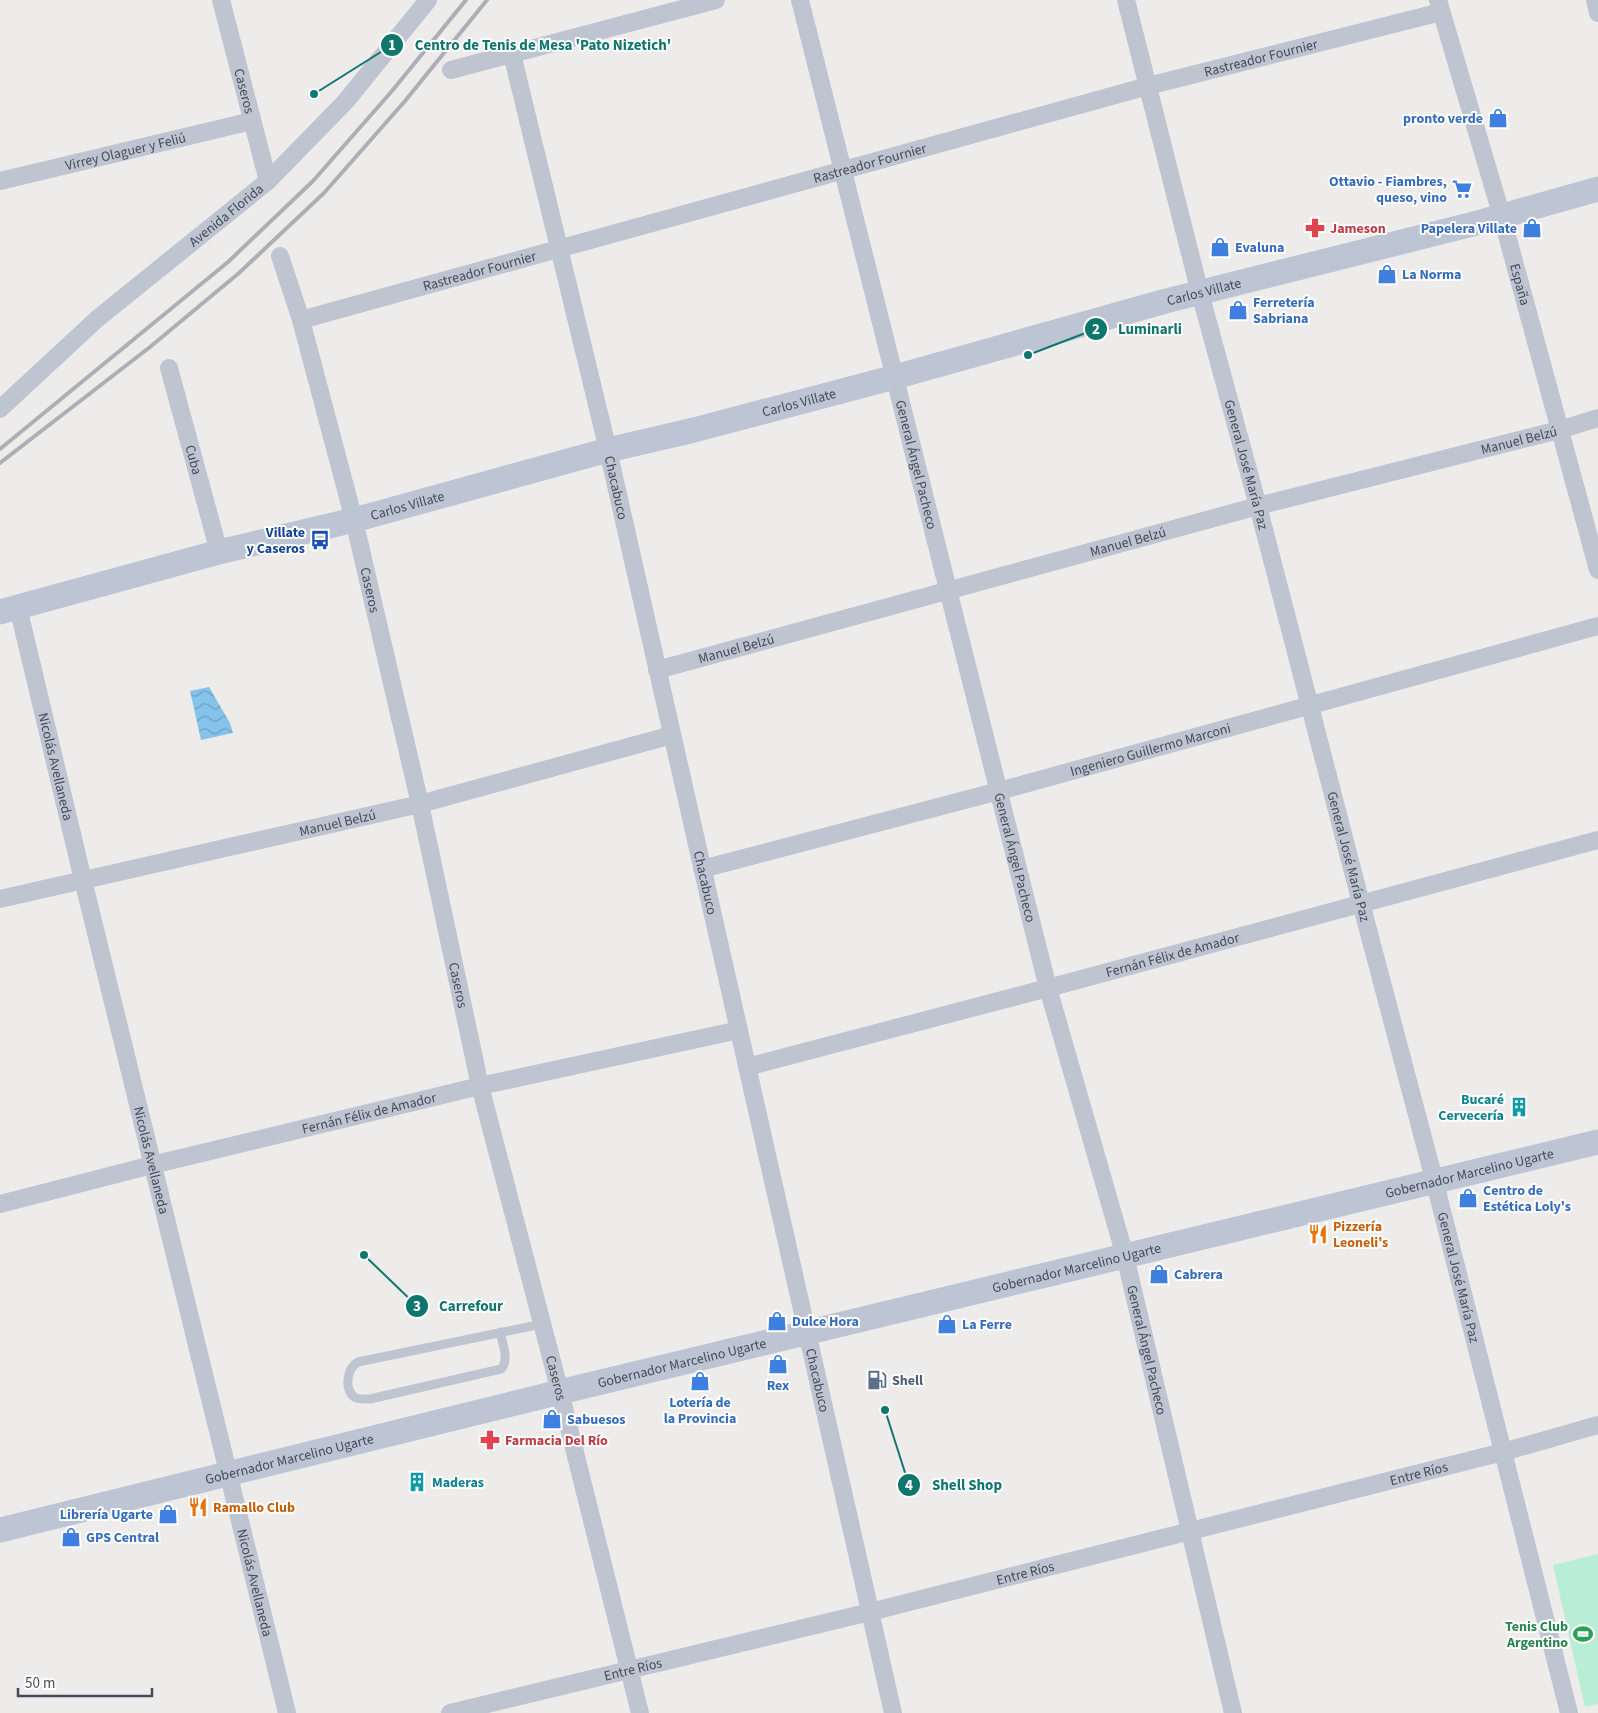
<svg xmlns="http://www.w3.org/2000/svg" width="1598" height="1713" viewBox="0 0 1598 1713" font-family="'Source Sans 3',sans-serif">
  <defs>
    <pattern id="water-waves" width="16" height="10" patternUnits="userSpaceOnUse" patternTransform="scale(1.25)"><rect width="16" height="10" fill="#85c3ea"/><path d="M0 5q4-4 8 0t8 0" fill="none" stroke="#6ea0c0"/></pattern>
  </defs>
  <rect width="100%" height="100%" fill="#eeeceb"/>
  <path fill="#b8edd6" d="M1598,1554v150l-13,3 -32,-142z"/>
  <path fill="url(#water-waves)" d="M209,687l21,36 3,10 -32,7 -11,-49z"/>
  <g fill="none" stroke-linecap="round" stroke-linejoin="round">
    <path stroke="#bec5d1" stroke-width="9" d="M500,1332c2,11 10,28 1,37l-131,30c-5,0 -11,1 -16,-2 -10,-9 -7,-29 4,-35l184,-38"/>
    <g stroke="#bec5d1" stroke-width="18">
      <path id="s1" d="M221,0l47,181"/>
      <path id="s2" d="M800,0l248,988 77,268 108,457"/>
      <path id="s3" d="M1126,0l74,293 58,213 103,397 74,280 134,530"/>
      <path id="s4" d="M1438,0l64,217 96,353"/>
      <path d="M1595,0l3,13"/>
      <path id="s5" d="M512,54l96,396 285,1263"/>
      <path d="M451,70l265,-70"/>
      <path id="s6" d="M0,181l252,-60"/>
      <path id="s7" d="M280,256l21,64 53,200 66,284 60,282 80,306 80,321"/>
      <path id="s8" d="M301,320l847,-234 293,-74"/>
      <path id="s9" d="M169,368l50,184"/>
      <path id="s10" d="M0,409l97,-90 171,-138 78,-80 82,-101"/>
      <path id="s11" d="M18,607l65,273 204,833"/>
      <path id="s12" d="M657,670l601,-164 301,-76 39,-12"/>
      <path id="s13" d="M702,869l297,-78 599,-165"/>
      <path id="s14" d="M0,899l420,-95 252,-69"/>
      <path id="s15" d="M747,1067l301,-79 550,-148"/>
      <path id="s16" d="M0,1204l152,-39 328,-79 259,-56"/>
      <path id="s17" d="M450,1713l420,-101 633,-160 95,-27"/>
    </g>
    <g stroke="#bdc5d5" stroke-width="25">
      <path id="s18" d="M0,612l219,-60 135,-32 254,-70 86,-20 201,-53 271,-76 315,-79 117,-33"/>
      <path id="s19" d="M0,1530l560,-138 1038,-250"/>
    </g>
    <path stroke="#adafb6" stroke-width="4" d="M0,449l228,-187 85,-81 79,-90 74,-91
      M0,463l150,-116 89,-74 85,-80 81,-92 82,-101"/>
  </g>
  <defs>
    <symbol id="shop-bare" viewBox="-9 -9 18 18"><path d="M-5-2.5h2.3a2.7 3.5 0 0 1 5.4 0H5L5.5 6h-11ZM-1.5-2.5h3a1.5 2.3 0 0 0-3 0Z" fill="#3f7fe0" stroke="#fff" stroke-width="2.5" paint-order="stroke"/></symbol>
    <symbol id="supermarket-bare" viewBox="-9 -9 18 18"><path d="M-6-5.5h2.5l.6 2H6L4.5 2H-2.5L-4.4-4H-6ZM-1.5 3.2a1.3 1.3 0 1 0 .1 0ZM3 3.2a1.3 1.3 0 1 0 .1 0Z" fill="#3f7fe0" stroke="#fff" stroke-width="2.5" paint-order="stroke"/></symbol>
    <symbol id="pharmacy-bare" viewBox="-9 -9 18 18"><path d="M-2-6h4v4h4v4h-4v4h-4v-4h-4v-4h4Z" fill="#e0444e" stroke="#fff" stroke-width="2.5" paint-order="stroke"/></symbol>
    <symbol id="bus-bare" viewBox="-9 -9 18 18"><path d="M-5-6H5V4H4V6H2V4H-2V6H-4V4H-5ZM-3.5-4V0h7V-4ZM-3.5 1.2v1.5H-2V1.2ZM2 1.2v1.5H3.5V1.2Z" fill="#1a4fb4" stroke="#fff" stroke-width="2.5" paint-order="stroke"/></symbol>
    <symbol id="building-bare" viewBox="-9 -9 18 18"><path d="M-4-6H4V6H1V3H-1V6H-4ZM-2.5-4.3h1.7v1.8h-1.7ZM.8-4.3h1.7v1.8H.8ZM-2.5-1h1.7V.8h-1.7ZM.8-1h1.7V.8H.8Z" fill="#0f9aa8" stroke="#fff" stroke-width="2.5" paint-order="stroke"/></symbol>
    <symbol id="restaurant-bare" viewBox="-9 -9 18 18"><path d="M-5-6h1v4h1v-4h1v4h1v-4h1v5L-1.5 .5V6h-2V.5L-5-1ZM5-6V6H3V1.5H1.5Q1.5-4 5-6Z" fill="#e8710a" stroke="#fff" stroke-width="2.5" paint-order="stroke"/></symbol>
    <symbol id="fuel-bare" viewBox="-9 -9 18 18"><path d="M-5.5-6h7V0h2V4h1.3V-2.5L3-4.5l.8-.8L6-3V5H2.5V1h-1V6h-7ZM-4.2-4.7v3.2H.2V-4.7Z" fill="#5c6f8a" stroke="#fff" stroke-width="2.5" paint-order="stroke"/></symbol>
    <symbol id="stadium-bare" viewBox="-9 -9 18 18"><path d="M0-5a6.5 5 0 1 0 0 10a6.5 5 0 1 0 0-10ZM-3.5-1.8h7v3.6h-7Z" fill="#2e9e5b" stroke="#fff" stroke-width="2.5" paint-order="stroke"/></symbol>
  </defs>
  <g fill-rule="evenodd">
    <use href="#shop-bare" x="1484" y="104" width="28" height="28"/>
    <use href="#supermarket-bare" x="1448" y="175" width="28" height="28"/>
    <use href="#pharmacy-bare" x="1301" y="214" width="28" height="28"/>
    <use href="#shop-bare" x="1518" y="214" width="28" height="28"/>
    <use href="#shop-bare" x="1206" y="233" width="28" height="28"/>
    <use href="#shop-bare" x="1373" y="260" width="28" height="28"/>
    <use href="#shop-bare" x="1224" y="296" width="28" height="28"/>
    <use href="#bus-bare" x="306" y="526" width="28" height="28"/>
    <use href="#building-bare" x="1505" y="1093" width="28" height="28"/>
    <use href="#shop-bare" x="1454" y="1184" width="28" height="28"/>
    <use href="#restaurant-bare" x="1304" y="1220" width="28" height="28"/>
    <use href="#shop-bare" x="1145" y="1260" width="28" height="28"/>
    <use href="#shop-bare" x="763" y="1307" width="28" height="28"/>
    <use href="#shop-bare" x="933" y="1310" width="28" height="28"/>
    <use href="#shop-bare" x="764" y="1350" width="28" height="28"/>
    <use href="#fuel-bare" x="863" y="1366" width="28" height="28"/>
    <use href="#shop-bare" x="686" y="1367" width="28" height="28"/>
    <use href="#shop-bare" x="538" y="1405" width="28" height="28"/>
    <use href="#pharmacy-bare" x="476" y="1426" width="28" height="28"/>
    <use href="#building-bare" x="403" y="1468" width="28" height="28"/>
    <use href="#restaurant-bare" x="184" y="1493" width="28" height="28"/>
    <use href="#shop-bare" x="154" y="1500" width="28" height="28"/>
    <use href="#shop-bare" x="57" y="1523" width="28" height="28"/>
    <use href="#stadium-bare" x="1569" y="1620" width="28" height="28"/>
  </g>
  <g text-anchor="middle" stroke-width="4" stroke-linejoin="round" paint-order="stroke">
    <g font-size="14" fill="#444b58" stroke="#fff">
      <text dy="5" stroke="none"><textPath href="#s8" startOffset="995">Rastreador Fournier</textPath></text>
      <text dy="5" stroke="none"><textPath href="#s1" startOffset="94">Caseros</textPath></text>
      <text dy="5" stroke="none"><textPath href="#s6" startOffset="129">Virrey Olaguer y Feliú</textPath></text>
      <text dy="5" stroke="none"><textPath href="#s8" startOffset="590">Rastreador Fournier</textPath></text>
      <text dy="5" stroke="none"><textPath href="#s10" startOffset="298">Avenida Florida</textPath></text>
      <text dy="5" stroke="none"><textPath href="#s8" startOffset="185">Rastreador Fournier</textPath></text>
      <text dy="5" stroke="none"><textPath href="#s4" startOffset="296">España</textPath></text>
      <text dy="5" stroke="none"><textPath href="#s18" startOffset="1246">Carlos Villate</textPath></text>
      <text dy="5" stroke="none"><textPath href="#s18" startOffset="826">Carlos Villate</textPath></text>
      <text dy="5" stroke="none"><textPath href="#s12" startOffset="892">Manuel Belzú</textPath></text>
      <text dy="5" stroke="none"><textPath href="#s9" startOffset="95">Cuba</textPath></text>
      <text dy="5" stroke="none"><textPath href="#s2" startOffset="479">General Ángel Pacheco</textPath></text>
      <text dy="5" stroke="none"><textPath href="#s3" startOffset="480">General José María Paz</textPath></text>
      <text dy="5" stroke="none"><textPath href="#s5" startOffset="446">Chacabuco</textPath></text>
      <text dy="5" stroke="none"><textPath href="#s18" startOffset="421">Carlos Villate</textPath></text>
      <text dy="5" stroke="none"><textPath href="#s12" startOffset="488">Manuel Belzú</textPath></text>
      <text dy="5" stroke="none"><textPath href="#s7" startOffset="346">Caseros</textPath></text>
      <text dy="5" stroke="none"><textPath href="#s12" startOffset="82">Manuel Belzú</textPath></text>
      <text dy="5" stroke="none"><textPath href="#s13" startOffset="464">Ingeniero Guillermo Marconi</textPath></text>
      <text dy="5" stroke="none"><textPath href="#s11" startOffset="164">Nicolás Avellaneda</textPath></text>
      <text dy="5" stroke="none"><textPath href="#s14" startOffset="346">Manuel Belzú</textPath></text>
      <text dy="5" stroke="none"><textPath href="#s3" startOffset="885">General José María Paz</textPath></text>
      <text dy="5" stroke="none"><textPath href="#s2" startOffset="884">General Ángel Pacheco</textPath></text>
      <text dy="5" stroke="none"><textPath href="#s5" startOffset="851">Chacabuco</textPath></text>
      <text dy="5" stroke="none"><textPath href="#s15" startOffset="440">Fernán Félix de Amador</textPath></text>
      <text dy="5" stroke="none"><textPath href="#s7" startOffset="751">Caseros</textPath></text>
      <text dy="5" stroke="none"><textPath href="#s16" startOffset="380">Fernán Félix de Amador</textPath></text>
      <text dy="5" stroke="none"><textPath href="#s11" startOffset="569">Nicolás Avellaneda</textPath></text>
      <text dy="5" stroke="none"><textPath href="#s19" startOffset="1512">Gobernador Marcelino Ugarte</textPath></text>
      <text dy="5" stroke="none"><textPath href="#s19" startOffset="1108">Gobernador Marcelino Ugarte</textPath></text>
      <text dy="5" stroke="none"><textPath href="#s3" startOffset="1320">General José María Paz</textPath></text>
      <text dy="5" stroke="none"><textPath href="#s2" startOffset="1394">General Ángel Pacheco</textPath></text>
      <text dy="5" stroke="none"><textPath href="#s19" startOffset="702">Gobernador Marcelino Ugarte</textPath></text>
      <text dy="5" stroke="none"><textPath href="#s7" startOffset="1156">Caseros</textPath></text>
      <text dy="5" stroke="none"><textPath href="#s5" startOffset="1361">Chacabuco</textPath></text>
      <text dy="5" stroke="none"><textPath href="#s19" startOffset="298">Gobernador Marcelino Ugarte</textPath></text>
      <text dy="5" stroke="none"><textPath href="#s17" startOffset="998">Entre Ríos</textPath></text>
      <text dy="5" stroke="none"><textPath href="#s17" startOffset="592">Entre Ríos</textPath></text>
      <text dy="5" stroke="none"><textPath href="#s11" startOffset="1004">Nicolás Avellaneda</textPath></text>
      <text dy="5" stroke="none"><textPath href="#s17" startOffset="188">Entre Ríos</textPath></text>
    </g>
    <g font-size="14" font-weight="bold" fill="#366cbe" stroke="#fff" text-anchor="start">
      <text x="1483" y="123" text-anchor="end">pronto verde</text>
      <text x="1447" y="186" text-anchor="end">Ottavio - Fiambres,<tspan x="1447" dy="16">queso, vino</tspan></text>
      <text x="1517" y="233" text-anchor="end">Papelera Villate</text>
      <text x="1235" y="252">Evaluna</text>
      <text x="1402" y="279">La Norma</text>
      <text x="1253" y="307">Ferretería<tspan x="1253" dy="16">Sabriana</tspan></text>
      <text x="1483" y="1195">Centro de<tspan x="1483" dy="16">Estética Loly's</tspan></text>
      <text x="1174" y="1279">Cabrera</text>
      <text x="792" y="1326">Dulce Hora</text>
      <text x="962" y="1329">La Ferre</text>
      <text x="778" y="1390" text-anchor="middle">Rex</text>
      <text x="700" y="1407" text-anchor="middle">Lotería de<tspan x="700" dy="16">la Provincia</tspan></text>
      <text x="567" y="1424">Sabuesos</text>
      <text x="153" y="1519" text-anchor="end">Librería Ugarte</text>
      <text x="86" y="1542">GPS Central</text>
    </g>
    <g font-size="14" font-weight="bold" fill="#be3a42" stroke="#fff" text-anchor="start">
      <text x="1330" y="233">Jameson</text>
      <text x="505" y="1445">Farmacia Del Río</text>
    </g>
    <g font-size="14" font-weight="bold" fill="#164399" stroke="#fff" text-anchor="end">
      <text x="305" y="537">Villate<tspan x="305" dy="16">y Caseros</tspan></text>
    </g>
    <g font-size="14" font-weight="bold" fill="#0d838f" stroke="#fff" text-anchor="end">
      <text x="1504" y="1104">Bucaré<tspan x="1504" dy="16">Cervecería</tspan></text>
      <text x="432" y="1487" text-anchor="start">Maderas</text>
    </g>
    <g font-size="14" font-weight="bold" fill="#c56008" stroke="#fff" text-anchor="start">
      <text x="1333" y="1231">Pizzería<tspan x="1333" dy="16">Leoneli's</tspan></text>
      <text x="213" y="1512">Ramallo Club</text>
    </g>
    <g font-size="14" font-weight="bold" fill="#4e5e75" stroke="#fff" text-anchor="start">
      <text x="892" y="1385">Shell</text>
    </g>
    <g font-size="14" font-weight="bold" fill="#27864d" stroke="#fff" text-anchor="end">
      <text x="1568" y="1631">Tenis Club<tspan x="1568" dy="16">Argentino</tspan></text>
    </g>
  </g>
  <path fill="none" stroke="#0f766e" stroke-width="2" d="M314 94L392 45M1028 355L1096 329M364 1255L417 1306M885 1410L909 1485"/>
  <g fill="#0f766e" stroke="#fff" stroke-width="2">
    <circle cx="314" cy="94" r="5"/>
    <circle cx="1028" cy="355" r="5"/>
    <circle cx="364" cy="1255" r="5"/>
    <circle cx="885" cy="1410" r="5"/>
    <circle cx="392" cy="45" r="12"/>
    <circle cx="1096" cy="329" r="12"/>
    <circle cx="417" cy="1306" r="12"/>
    <circle cx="909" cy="1485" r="12"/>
  </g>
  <g font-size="15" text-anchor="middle" font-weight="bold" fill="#fff">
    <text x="392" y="50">1</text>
    <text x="1096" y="334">2</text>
    <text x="417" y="1311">3</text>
    <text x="909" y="1490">4</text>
  </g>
  <g font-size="15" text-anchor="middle" font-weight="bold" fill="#0f766e" stroke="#fff" stroke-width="4" stroke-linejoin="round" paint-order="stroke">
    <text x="543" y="50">Centro de Tenis de Mesa 'Pato Nizetich'</text>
    <text x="1150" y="334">Luminarli</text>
    <text x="471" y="1311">Carrefour</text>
    <text x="967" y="1490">Shell Shop</text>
  </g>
  <path d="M18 1688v8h134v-8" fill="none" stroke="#444b58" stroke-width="2.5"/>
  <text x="25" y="1688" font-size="15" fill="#444b58" stroke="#ffffff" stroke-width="4" paint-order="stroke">50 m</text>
</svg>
